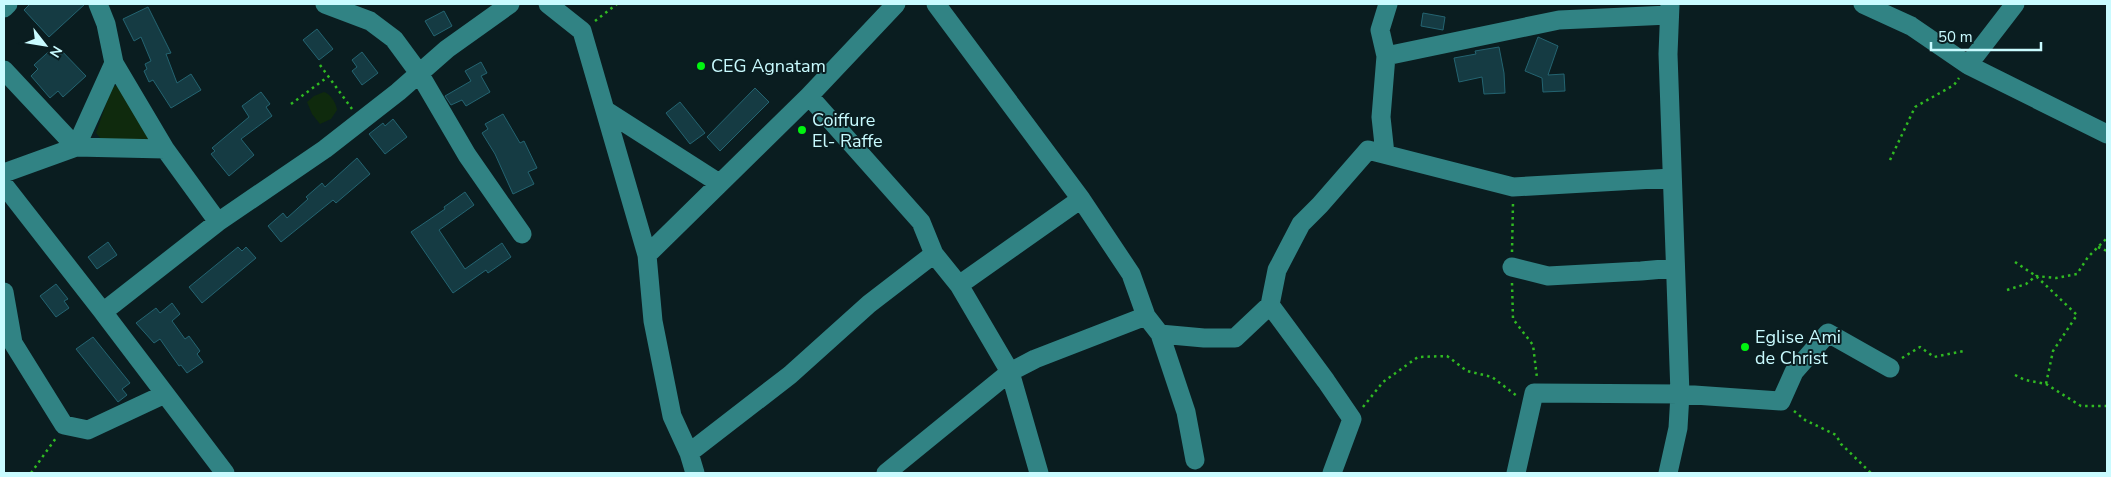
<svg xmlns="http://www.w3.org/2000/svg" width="2111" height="477" viewBox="0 0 2111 477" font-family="'Nunito Sans',sans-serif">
  <rect width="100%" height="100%" fill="#0a1d20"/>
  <path fill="#0f2a0d" d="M119,85l31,54 -2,1 -47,-1 -5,-6 16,-46z
    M324,92c7,2 12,11 13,18l-6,9 -11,5 -8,-10 -5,-12 7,-6z"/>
  <path fill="#153b43" stroke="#246471" d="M30,4h55l-36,33 -25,-27z
    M148,7l23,46 -5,1 11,29 14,-9 10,16 -30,18 -18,-28 -4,2 -5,-11 3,-2 -2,-5 6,-3 -10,-24 -7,4 -11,-22z
    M444,11l8,15 -18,10 -9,-15z
    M1423,13l22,4 -2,13 -22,-4z
    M317,29l16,20 -14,11 -16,-20z
    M1538,37l20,9 -10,29 16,-1 1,17 -22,1 -1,-14 -17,-7z
    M56,45l30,31 -23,21 -5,-6 -8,7 -19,-22 7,-7 -4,-4z
    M1499,47l5,26 1,20 -21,1 -2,-17 -23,5 -5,-24 22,-4 -1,-3z
    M362,52l16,21 -16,12 -10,-14 5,-4 -5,-7z
    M481,62l6,11 -6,3 9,16 -24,14 -4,-6 -11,5 -6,-9 26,-15 -6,-10z
    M755,88l14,14 -49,49 -13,-14z
    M261,92l9,12 -4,3 6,9 -31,23 13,16 -25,21 -18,-22 4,-3 -3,-3 37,-31 -7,-11z
    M680,102l25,31 -15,11 -24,-31z
    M503,114l17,29 4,-2 13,27 -9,4 6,12 -21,10 -18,-40 -13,-21 6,-4 -3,-5z
    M393,119l14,18 -22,17 -16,-20 14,-11 2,3z
    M357,158l13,16 -34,29 -3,-3 -52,42 -13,-16 15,-13 4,5 21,-19 -2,-2 16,-14 3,4z
    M465,192l9,13 -35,25 26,39 37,-26 9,14 -23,16 -2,-3 -33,23 -42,-61 34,-23 -1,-2z
    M108,242l9,13 -20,14 -9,-12z
    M238,247l4,4 4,-4 10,11 -54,45 -13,-16z
    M56,284l12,15 -4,2 5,7 -13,9 -16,-21z
    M172,303l8,11 -8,7 13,18 4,-3 11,15 -3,3 6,8 -16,11 -6,-8 -2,1 -19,-27 -6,4 -18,-20 20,-15 4,5z
    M93,337l37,46 -8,6 5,6 -9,7 -42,-53z"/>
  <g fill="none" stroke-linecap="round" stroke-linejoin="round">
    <path stroke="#30ba22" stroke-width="2.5" stroke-dasharray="2.5 4" stroke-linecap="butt" d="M595,21l22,-17
      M320,65l32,44
      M291,104l38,-28
      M1890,160l25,-53 39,-22 5,-7
      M2098,247l9,4
      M1512,252l1,-49
      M2015,262l21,14 41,39 -24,36 -7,33
      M1512,283l1,36 20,26 4,33
      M2007,290l19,-6 10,-8 20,2 21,-4 11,-17 19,-19
      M1902,358l18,-11 14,10 30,-6
      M2015,375l10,5 21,4 35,22h26
      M1363,407l20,-25 35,-25 29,-1 20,15 25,6 25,19
      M1794,411l11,9 31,15 5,9 30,29
      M31,473l25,-35"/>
    <path stroke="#318384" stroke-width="19" d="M98,4l8,20 8,39 51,86 53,73
      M325,4l45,17 24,18 25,34 48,82 55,79
      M548,4l34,27 65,224 6,66 19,95 17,37 6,20
      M936,4l145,195 50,75 15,42 14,18 26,78 9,48
      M1863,4l48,22 57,39 139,69
      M4,8l4,-4
      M1386,56l-6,-26 8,-26
      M1968,65l47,-61
      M4,70l72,77
      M809,96l112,126 13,32 25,31 51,87 29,101
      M605,110l114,73
      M76,147l38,-84
      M1385,154l-4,-37 5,-61 173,-36 110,-5
      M4,173l72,-26 89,2
      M4,185l99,127 115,-90 107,-73 73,-57 49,-43 63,-45
      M647,255l162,-159 87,-92
      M1512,267l36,9 93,-5 34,-3
      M959,285l122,-86
      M4,292l9,51 51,82 24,5 77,-36
      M1270,305l56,76 26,38 -20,54
      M103,312l122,161
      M1160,334l44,4h31l35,-33 7,-35 24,-46 19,-19 48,-55 145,37 159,-9
      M689,453l101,-78 79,-71 65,-50
      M886,473l124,-101 25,-13 111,-43
      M1516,473l18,-80 146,1 101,7 13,-29 34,-39 62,35
      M1668,473l10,-45 2,-34 -12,-340 2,-50"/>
  </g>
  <g fill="#00f410" stroke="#0a1d20" stroke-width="2">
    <circle cx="701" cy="66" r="5"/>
    <circle cx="802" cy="130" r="5"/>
    <circle cx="1745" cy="347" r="5"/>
  </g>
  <g text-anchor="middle" stroke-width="4" stroke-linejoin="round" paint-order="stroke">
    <g font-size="18" fill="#c9fbff" stroke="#0a1d20" text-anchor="start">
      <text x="711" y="72">CEG Agnatam</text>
      <text x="812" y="126">Coiffure<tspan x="812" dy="21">El- Raffe</tspan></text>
      <text x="1755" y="343">Eglise Ami<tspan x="1755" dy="21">de Christ</tspan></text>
    </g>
  </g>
  <rect width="2111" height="477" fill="none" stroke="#c9fbff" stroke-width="10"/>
  <g transform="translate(45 45) rotate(121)" stroke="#0a1d20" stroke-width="4" paint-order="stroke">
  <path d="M0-4L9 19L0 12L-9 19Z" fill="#c9fbff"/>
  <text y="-8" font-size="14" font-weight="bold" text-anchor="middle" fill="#c9fbff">N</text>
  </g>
  <path d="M1931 42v8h110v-8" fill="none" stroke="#c9fbff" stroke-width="2.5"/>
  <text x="1938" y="42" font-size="15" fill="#c9fbff" stroke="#0a1d20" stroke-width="4" paint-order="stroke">50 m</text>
</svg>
